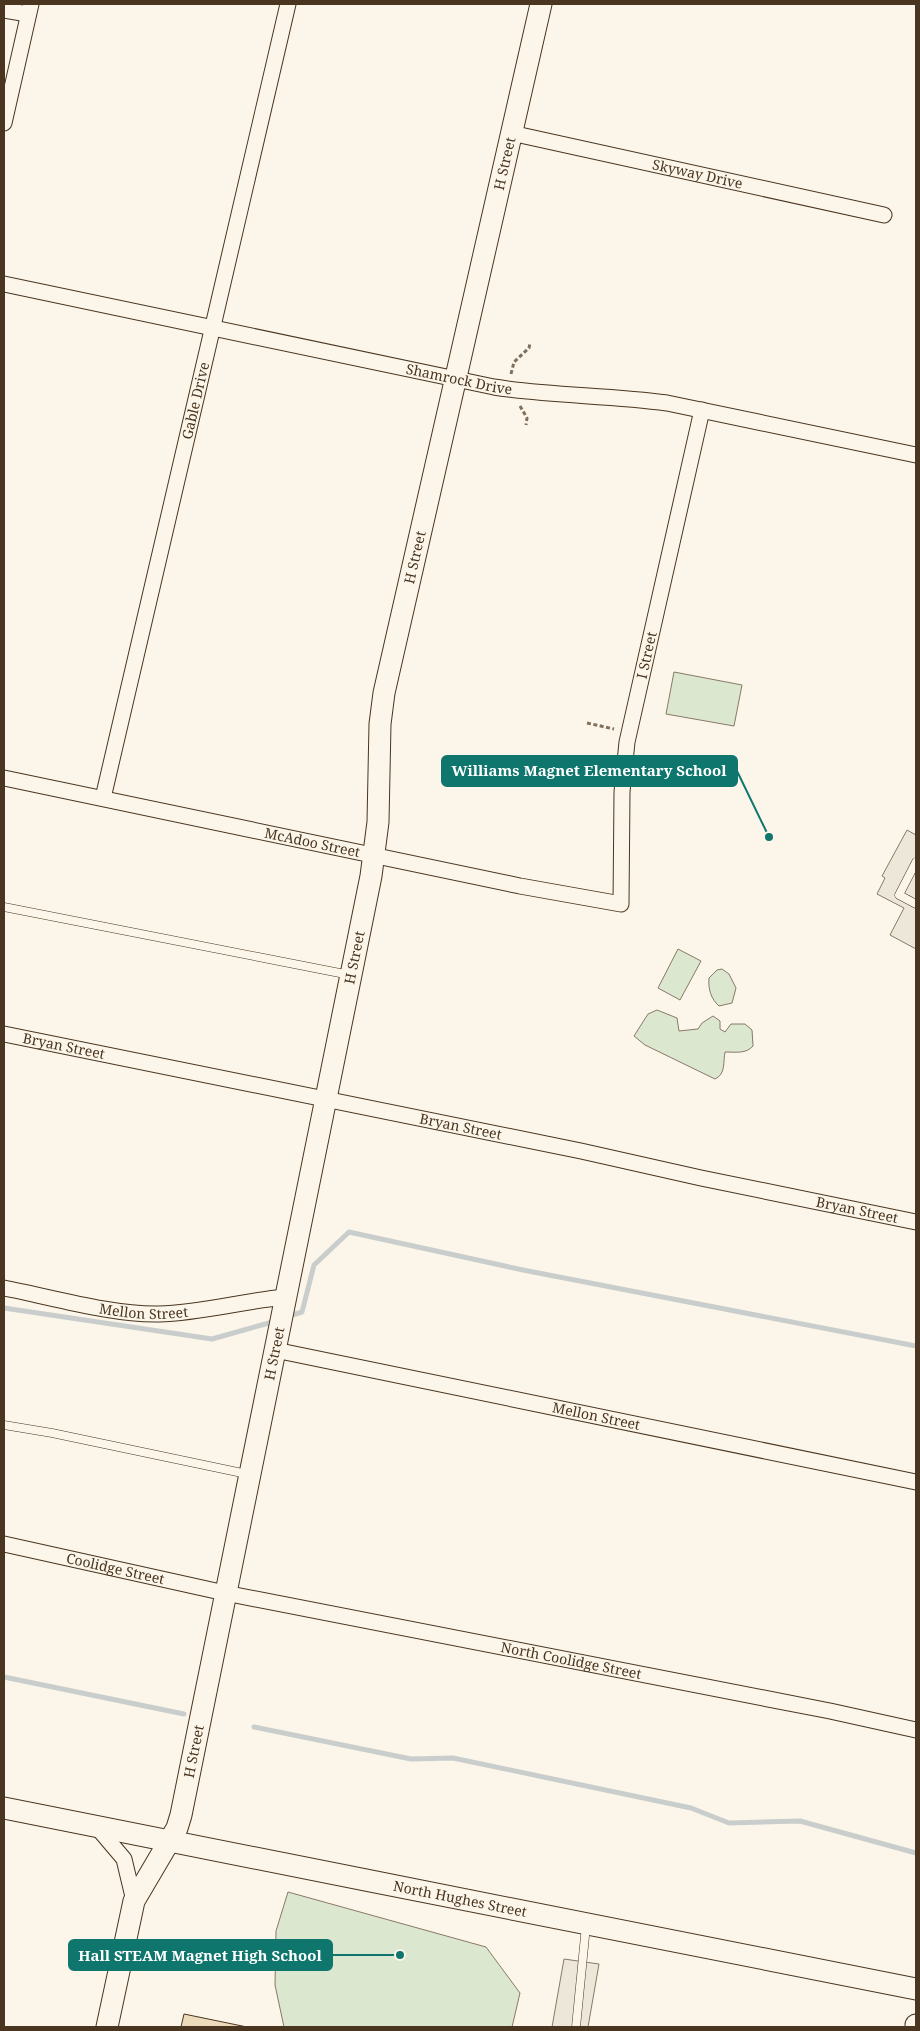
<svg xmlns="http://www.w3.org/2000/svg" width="920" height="2031" viewBox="0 0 920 2031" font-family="'Noto Serif',serif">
  <rect width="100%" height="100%" fill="#fbf6e9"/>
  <path fill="#dce7d0" stroke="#887966" d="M674,672l68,13 -8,41 -68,-12z
    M678,949l23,12 -21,39 -22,-12z
    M722,969l7,5 7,14 -4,15 -13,3c-8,-7 -11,-17 -10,-28l8,-8z
    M657,1010l20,8 2,13 19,-2 4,-6 11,-7 7,5v8l5,3 6,-8h14l7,6 1,16c-7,8 -17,6 -28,6 -2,10 1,22 -10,27l-70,-34 -11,-9 14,-22z
    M288,1892l198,55 34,46 -8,34h-228l-9,-42 1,-54z"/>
  <path fill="#ede7d9" stroke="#887966" d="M907,830l9,5v114l-26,-14 14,-27 -27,-14 8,-16 -3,-2z
    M564,1959l35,5 -11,63h-36z"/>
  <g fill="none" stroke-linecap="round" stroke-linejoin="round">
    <path stroke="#c9cecd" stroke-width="5" d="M4,1308l208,31 64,-18
      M289,1316l13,-4 12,-47 35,-33 174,38 393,76
      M4,1677l180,37
      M254,1727l157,32 42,-1 238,50 38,15 71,-2 116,32"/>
  </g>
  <path fill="#ecdcbc" stroke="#4a3520" d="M184,2014l63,13h-66z"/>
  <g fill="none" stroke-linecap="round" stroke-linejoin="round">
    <defs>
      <path id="lane" d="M916,862l-17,33 17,9
        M4,907l346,68
        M4,1425l48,8 195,41
        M576,2027l10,-101"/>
      <g id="street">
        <path d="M4,10l24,4"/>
        <path d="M4,123l27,-119"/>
        <path id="s1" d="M511,133l373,82"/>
        <path id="s2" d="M4,284l490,103c57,9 116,8 173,16l249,52"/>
        <path id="s3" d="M4,778l516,108 101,18 1,-112 5,-50 75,-332"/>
        <path id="s4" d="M103,798l185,-794"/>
        <path id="s5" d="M4,1034l577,117 120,27 215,44"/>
        <path id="s6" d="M4,1288c47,9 108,27 155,26 42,-1 84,-13 126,-17"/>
        <path id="s7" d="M275,1350l641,132"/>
        <path id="s8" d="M4,1544l221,49 605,118 86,19"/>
        <path d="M96,1826l28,33 10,42"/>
      </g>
      <g id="secondary">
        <path id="s9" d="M4,1808c304,60 608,122 912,181"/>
        <path id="s10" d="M107,2027l27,-126 43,-73 4,-13 190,-939 7,-54 2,-98 4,-31 157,-689"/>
        <path d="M916,2027v-2"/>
      </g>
    </defs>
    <use href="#lane" stroke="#4a3520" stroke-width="9"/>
    <use href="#street" stroke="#4a3520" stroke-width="17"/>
    <use href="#secondary" stroke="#4a3520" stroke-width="23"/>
    <path stroke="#7f6f5c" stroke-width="3" stroke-dasharray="4 2.5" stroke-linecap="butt" d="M511,374l3,-12 15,-14 1,-5
      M520,406l7,12 -1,7
      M587,723l27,6"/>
    <use href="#lane" stroke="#fbf6e9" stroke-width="8"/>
    <use href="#street" stroke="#fbf6e9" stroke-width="15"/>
    <use href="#secondary" stroke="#fbf6e9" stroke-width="21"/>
  </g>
  <g text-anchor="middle" stroke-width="4" stroke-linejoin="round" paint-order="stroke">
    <g font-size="14" fill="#4a3520" stroke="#fbf6e9">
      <text dy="5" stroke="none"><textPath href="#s10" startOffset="1912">H Street</textPath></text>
      <text dy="5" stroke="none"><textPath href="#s1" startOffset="191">Skyway Drive</textPath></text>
      <text dy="5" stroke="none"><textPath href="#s2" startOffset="465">Shamrock Drive</textPath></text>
      <text dy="5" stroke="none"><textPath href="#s4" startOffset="408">Gable Drive</textPath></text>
      <text dy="5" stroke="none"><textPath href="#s10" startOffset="1508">H Street</textPath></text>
      <text dy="5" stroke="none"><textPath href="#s3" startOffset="881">I Street</textPath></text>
      <text dy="5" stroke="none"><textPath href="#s3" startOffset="315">McAdoo Street</textPath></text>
      <text dy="5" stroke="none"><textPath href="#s10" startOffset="1102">H Street</textPath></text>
      <text dy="5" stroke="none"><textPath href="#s5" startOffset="61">Bryan Street</textPath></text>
      <text dy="5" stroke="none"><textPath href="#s5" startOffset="466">Bryan Street</textPath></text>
      <text dy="5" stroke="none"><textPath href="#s5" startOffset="871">Bryan Street</textPath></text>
      <text dy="5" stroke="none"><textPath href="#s6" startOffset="142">Mellon Street</textPath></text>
      <text dy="5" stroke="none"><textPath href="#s10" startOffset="698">H Street</textPath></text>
      <text dy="5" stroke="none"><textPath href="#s7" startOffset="328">Mellon Street</textPath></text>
      <text dy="5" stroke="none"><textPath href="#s8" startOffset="114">Coolidge Street</textPath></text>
      <text dy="5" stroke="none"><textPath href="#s8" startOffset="579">North Coolidge Street</textPath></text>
      <text dy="5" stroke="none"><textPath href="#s10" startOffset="292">H Street</textPath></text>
      <text dy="5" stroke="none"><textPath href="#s9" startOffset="465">North Hughes Street</textPath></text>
    </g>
  </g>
  <path fill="none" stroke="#0f766e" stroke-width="2" d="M769 837L737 771M400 1955L332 1955"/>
  <g fill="#0f766e" stroke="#fbf6e9" stroke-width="2">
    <circle cx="769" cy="837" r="5"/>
    <circle cx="400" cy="1955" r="5"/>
  </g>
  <g fill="#0f766e" stroke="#0f766e" stroke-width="2">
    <rect x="442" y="756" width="295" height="30" rx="5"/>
    <rect x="69" y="1940" width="263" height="30" rx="5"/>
  </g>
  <g font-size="15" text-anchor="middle" font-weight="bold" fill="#fff">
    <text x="589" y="776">Williams Magnet Elementary School</text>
    <text x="200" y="1961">Hall STEAM Magnet High School</text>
  </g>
  <rect width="920" height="2031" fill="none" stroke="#4a3520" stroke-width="10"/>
</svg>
